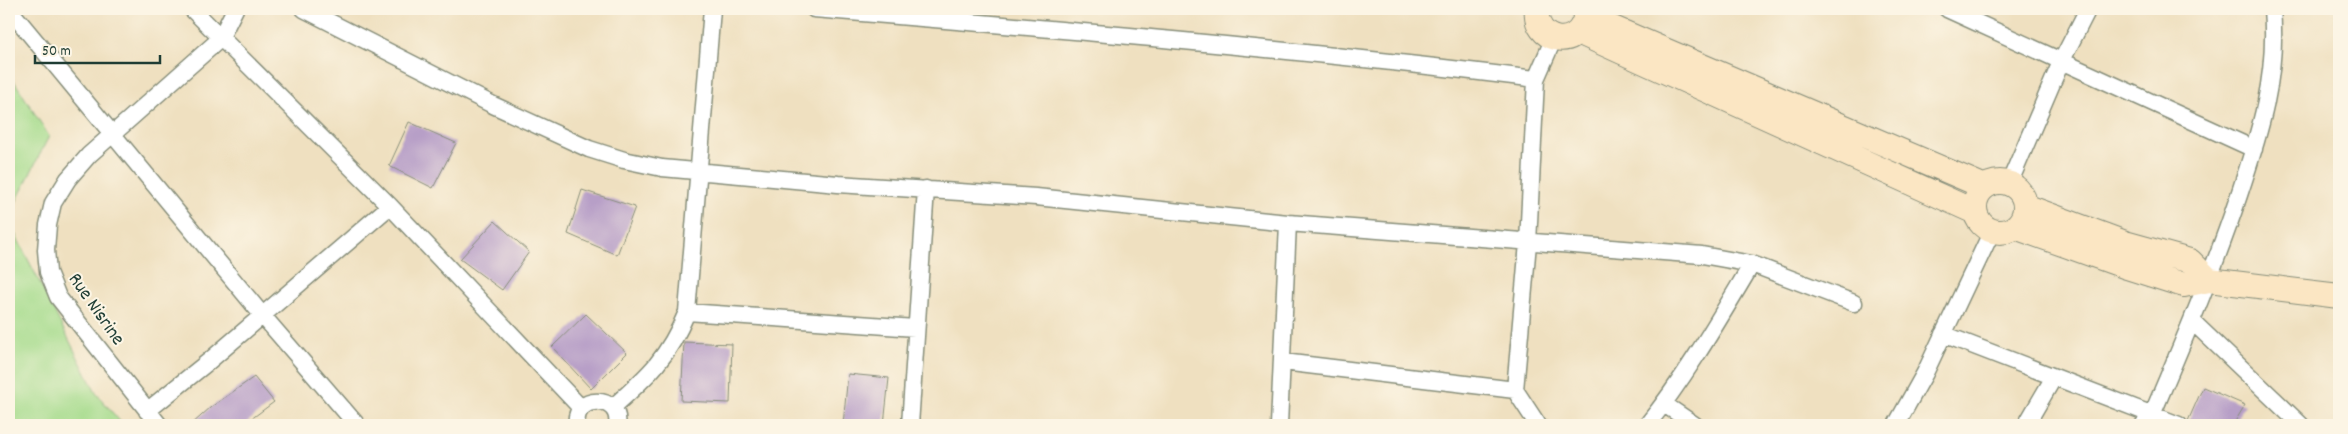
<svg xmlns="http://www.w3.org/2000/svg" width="2348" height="434" viewBox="0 0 2348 434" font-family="Dekko,sans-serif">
  <rect width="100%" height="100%" fill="#fcf5e5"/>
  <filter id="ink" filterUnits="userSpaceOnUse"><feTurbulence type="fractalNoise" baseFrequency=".02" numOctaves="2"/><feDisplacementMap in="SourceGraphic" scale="10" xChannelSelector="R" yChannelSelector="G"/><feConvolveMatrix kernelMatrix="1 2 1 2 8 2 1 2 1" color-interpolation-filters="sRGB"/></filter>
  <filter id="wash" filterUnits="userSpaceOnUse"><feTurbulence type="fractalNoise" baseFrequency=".0096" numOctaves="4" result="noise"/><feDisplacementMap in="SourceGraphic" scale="20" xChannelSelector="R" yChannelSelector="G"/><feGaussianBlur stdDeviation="1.12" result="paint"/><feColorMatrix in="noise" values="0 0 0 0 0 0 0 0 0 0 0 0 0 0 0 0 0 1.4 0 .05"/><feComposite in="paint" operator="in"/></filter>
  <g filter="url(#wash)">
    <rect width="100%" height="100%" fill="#efe0c0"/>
    <path fill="#a5db8c" stroke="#628c60" d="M9,73l40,63 -40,80z
      M9,222l87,171 27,32h-114z"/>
    <g id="blocks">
      <path fill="#b79fc7" d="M409,122l47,21 -23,45 -44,-22z
        M582,190l53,17 -18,48 -49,-21z
        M495,221l34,31 -27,38 -42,-31z
        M586,314l41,39 -36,36 -39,-42z
        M684,342l48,2 -2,59 -49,-2z
        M848,374l41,4 -5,47h-41z
        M254,377l20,25 -31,23h-52l20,-18z
        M2203,387l42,18 -12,20h-33l-12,-4z"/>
    </g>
  </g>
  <g filter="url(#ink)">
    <use href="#blocks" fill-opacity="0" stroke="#878e7a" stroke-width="1"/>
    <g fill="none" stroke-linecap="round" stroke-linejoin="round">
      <defs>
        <path id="street" d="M9,9l254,307 94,109
          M192,9l198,197 191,202
          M304,9l189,96 96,44 35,11 38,8 176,16 198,13 252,26 414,32 50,9 102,39
          M814,9c241,20 482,40 722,70
          M1947,9l307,140
          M2009,184l52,-122 27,-53
          M687,312l228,16
          M2192,321l109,104
          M1943,334l236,91
          M1283,362l232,28
          M1664,404l31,21
          M613,407c36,-32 55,-49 74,-95l25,-303
          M147,411l61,-49 182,-156
          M159,425l-101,-128 -10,-25 -2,-22 2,-25 5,-22 15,-24 21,-24 131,-116 15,-30
          M577,425c-5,-31 45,-31 40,0
          M910,425l16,-236
          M1279,425l9,-202
          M1538,425l-23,-35 13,-147 8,-164 18,-41
          M1647,425c40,-50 72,-106 105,-161
          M1896,425l29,-52 67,-142
          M2026,425l28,-48
          M2143,425l9,-10c31,-73 62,-145 87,-220 21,-63 39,-119 33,-186"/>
        <path id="secondary" d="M1537,9c-4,33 40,42 48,9
          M1585,16l400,171
          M1578,32l397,180
          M1975 207a25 25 0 1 1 50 0a25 25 0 1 1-50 0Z
          M2025,206l100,37 65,18 19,19
          M2015,227l109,39 60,19 25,-5 130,16"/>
      </defs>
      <use href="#street" stroke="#878e7a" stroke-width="19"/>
      <use href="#secondary" stroke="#878e7a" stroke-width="26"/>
      <use href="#street" stroke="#fff" stroke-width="16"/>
      <use href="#secondary" stroke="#fbe6c3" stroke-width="24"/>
    </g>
  </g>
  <g text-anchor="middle" stroke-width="4" stroke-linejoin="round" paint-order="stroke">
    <g font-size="20" fill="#1f3d34" stroke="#fcf5e5">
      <text transform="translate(98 308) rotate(55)" y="7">Rue Nisrine</text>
    </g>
  </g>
  <rect width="2348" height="434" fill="none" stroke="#fcf5e5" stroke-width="30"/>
  <path d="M35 55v8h125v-8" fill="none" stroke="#1f3d34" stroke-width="2.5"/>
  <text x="42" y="55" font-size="15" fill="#1f3d34" stroke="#fcf5e5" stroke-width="4" paint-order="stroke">50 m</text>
</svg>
